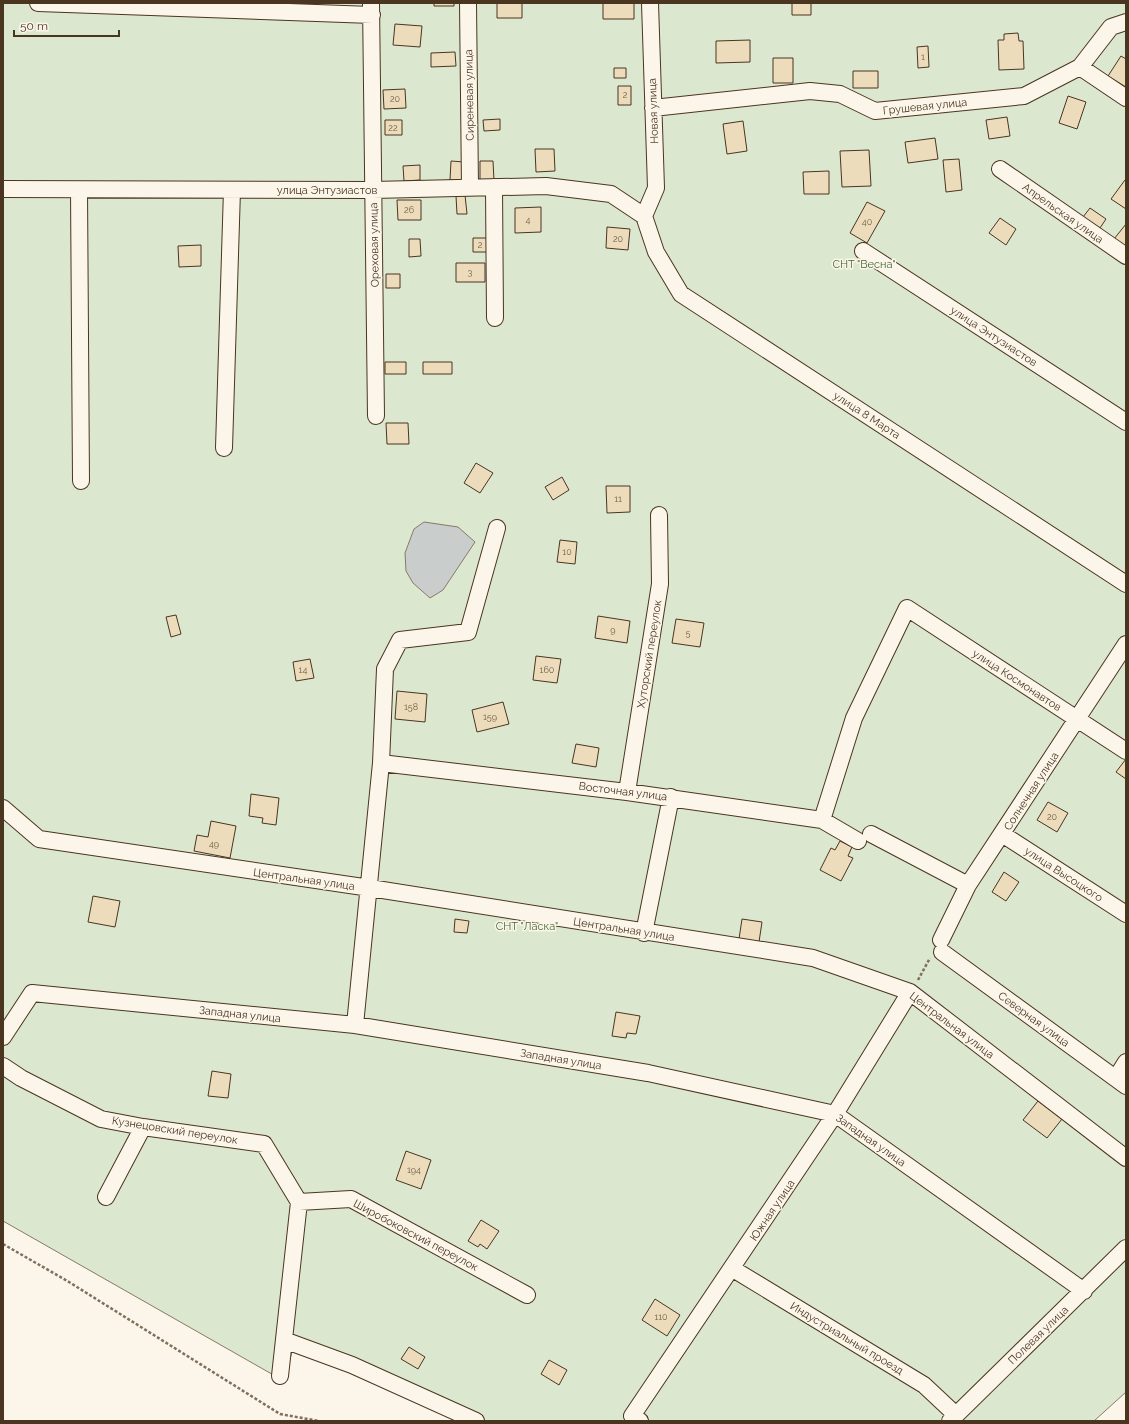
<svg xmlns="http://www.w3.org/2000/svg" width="1129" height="1424" viewBox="0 0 1129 1424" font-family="Raleway,sans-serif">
  <rect width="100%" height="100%" fill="#fbf6e9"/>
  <path fill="#dce7d0" stroke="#887966" d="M3,3h1123v1389l-32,29h-608l-190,-84 -12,44 -281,-160z"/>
  <path fill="#c9cecd" stroke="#887966" d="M424,522l34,5 17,15 -32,48 -13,8 -17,-15 -7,-12 -1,-18 9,-24z"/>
  <path fill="#ecdcbc" stroke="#4a3520" d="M434,3h20v3h-20z
    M497,3h25v15h-25z
    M603,3h31v16h-31z
    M792,3h19v12h-19z
    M395,24l27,2 -2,21 -27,-2z
    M1018,33l1,8h4l1,28 -25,1 -1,-30h6v-6z
    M750,40v22l-34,1v-22z
    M928,46l1,21 -11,1 -1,-21z
    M455,52l1,14 -25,1v-14z
    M1121,56l5,3v28l-18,-11z
    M773,58h20v25h-20z
    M614,68h12v10h-12z
    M853,71h25v17h-25z
    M618,86h13v19h-13z
    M405,89l1,19 -22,1 -1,-19z
    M1068,96l18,6 -9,27 -18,-6z
    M1007,117l3,19 -21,3 -3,-19z
    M500,119v11l-16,1 -1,-11z
    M385,120h17v15h-17z
    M743,121l4,30 -20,3 -4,-30z
    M935,138l3,21 -30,4 -3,-21z
    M535,149h19l1,22 -19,1z
    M869,150l2,36 -29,1 -2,-36z
    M959,159l3,31 -16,2 -3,-32z
    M451,161l13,1 -1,19 -13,-1z
    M480,161h13l1,20h-14z
    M420,165v15l-16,1 -1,-15z
    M829,171v23h-25l-1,-22z
    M1125,180h1v29l-15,-10z
    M465,195l2,19h-10l-1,-18z
    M397,200h24v20h-23z
    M867,202l18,9 -18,32 -17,-10z
    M541,207v25l-26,1v-25z
    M1090,208l16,11 -6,9 -17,-11z
    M1000,218l16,11 -10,16 -17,-12z
    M1126,224v22l-1,1 -11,-8z
    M607,227l23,2 -2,21 -22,-2z
    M473,238h14v14h-14z
    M409,239h11l1,17 -12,1z
    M201,245v21l-22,1 -1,-21z
    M456,263h29v19h-29z
    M386,274h14v14h-14z
    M385,362h21v12h-21z
    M423,362h29v12h-29z
    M386,423h22l1,21h-22z
    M476,463l17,10 -13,20 -16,-10z
    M562,477l7,13 -16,10 -8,-13z
    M606,486h24v26l-23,1z
    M560,540l17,2 -2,22 -18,-2z
    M176,615l5,19 -10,3 -5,-20z
    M598,616l32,5 -3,22 -32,-5z
    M676,619l28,4 -4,24 -28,-4z
    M536,656l25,3 -4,24 -24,-3z
    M310,659l4,19 -18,3 -3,-19z
    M397,691l30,3 -2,28 -30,-3z
    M503,702l6,22 -32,8 -5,-22z
    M576,744l23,4 -3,19 -24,-4z
    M1126,759v20l-10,-7z
    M251,794l28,4 -3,27 -14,-2 1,-5 -14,-2z
    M1048,802l20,11 -11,19 -20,-12z
    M211,821l25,5 -6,32 -36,-7 3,-16 11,2z
    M840,841l12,6 -4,9 5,2 -12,23 -21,-11 11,-22 4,2z
    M1004,872l15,10 -13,19 -14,-9z
    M93,896l27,5 -5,26 -27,-5z
    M455,919l14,2 -2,12 -13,-1z
    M742,919l20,3 -3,20 -20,-3z
    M616,1012l24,4 -4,18 -9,-1 -1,5 -14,-2z
    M212,1071l19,3 -3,24 -20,-2z
    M1038,1101l24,18 -15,19 -24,-18z
    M406,1151l25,9 -10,29 -25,-9z
    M481,1220l18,11 -12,18 -7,-5 -2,3 -10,-6z
    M655,1299l25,16 -13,21 -25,-16z
    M409,1347l16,10 -7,12 -17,-10z
    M549,1360l18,10 -8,15 -18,-11z"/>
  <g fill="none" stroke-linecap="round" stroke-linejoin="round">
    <defs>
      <path id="minor" d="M38,3l334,12
        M371,3l5,413
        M468,3l2,185
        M1080,67l46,31
        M653,108l157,-17 30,3 35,17 149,-15 56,-29 31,-40 15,-5
        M1000,169l126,87
        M494,187l1,131
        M3,189l370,1 173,-4 65,8 33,22
        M79,190l2,291
        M644,216l12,36 25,42 445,290
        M644,216l12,-28 -6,-185
        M863,251l263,171
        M224,448l8,-258
        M381,763l246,29 195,28 36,21
        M627,792l33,-208 -1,-69
        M3,808l36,31 331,49 443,70 97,34 216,166
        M822,820l32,-102 53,-110 219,143
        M871,834l97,51
        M1002,834l124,80
        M644,933l27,-136
        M941,940l27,-55 158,-241
        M942,952l184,134
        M355,1025l26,-262 4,-94 15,-29 68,-8 29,-104
        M3,1037l29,-44 323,32 293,48 187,41 249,177
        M3,1066l18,12 80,41 42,8 121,17 35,58 -19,174
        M1116,1078l10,-16
        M106,1197l37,-70
        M299,1202l52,-3 176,96
        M733,1269l191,116 32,30
        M284,1340l68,25 124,56
        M640,1421l-8,-5 203,-302 75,-122
        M950,1421l176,-173"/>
    </defs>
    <use href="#minor" stroke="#4a3520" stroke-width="18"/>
    <path stroke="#7f6f5c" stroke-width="2.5" stroke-dasharray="3 2" stroke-linecap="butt" d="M918,980l12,-22
      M3,1244l66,38 211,132 39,7"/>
    <use href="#minor" stroke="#fbf6e9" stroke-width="16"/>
  </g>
  <g text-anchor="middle" stroke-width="3" stroke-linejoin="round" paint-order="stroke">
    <g font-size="9" fill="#725f47">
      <text x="923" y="60">1</text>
      <text x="625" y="98">2</text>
      <text x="395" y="102">20</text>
      <text x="393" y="131">22</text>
      <text x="409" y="213">26</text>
      <text x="528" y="223">4</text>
      <text x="867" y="225">40</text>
      <text x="618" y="242">20</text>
      <text x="480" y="248">2</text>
      <text x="470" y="275">3</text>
      <text x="618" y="502">11</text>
      <text x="567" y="555">10</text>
      <text x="613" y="633">9</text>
      <text x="688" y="636">5</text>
      <text x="303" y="673">14</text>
      <text x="547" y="673">160</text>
      <text x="411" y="710">158</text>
      <text x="490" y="720">159</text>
      <text x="1052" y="820">20</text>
      <text x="214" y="847">49</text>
      <text x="414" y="1173">194</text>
      <text x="661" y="1320">110</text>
    </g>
    <g font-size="11" fill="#4a3520" stroke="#fbf6e9">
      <text transform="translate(469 95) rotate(-91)" y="4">Сиреневая улица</text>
      <text transform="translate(925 106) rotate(-6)" y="4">Грушевая улица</text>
      <text transform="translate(653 111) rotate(-92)" y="4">Новая улица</text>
      <text x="327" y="194">улица Энтузиастов</text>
      <text transform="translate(1063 213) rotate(35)" y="4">Апрельская улица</text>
      <text transform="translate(374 245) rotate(-91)" y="4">Ореховая улица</text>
      <text transform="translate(994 336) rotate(33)" y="4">улица Энтузиастов</text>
      <text transform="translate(867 415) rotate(33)" y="4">улица 8 Марта</text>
      <text transform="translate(649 654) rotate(-81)" y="4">Хуторский переулок</text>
      <text transform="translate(1017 680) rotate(33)" y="4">улица Космонавтов</text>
      <text transform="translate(623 791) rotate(7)" y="4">Восточная улица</text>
      <text transform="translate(1031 791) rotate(-57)" y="4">Солнечная улица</text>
      <text transform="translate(1064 874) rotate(33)" y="4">улица Высоцкого</text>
      <text transform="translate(304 879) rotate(8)" y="4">Центральная улица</text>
      <text transform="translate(624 929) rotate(9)" y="4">Центральная улица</text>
      <text transform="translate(240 1014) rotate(6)" y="4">Западная улица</text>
      <text transform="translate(1034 1019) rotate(36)" y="4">Северная улица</text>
      <text transform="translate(952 1025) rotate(37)" y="4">Центральная улица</text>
      <text transform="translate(561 1059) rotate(9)" y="4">Западная улица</text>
      <text transform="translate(175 1130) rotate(9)" y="4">Кузнецовский переулок</text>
      <text transform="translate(871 1140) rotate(35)" y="4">Западная улица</text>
      <text transform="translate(772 1210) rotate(-56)" y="4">Южная улица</text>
      <text transform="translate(416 1235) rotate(28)" y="4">Широбоковский переулок</text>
      <text transform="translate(1038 1335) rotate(-44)" y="4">Полевая улица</text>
      <text transform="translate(847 1338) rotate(31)" y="4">Индустриальный проезд</text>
    </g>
    <g font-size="11" fill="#436837" stroke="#fbf6e9">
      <text x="864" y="268">СНТ "Весна"</text>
      <text x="527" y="930">СНТ "Ласка"</text>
    </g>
  </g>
  <rect width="1129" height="1424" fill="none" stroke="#4a3520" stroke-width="8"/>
  <path d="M14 30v6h105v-6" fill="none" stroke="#4a3520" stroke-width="2"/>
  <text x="20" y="30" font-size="12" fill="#4a3520" stroke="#fbf6e9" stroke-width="3" paint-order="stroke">50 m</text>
</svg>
